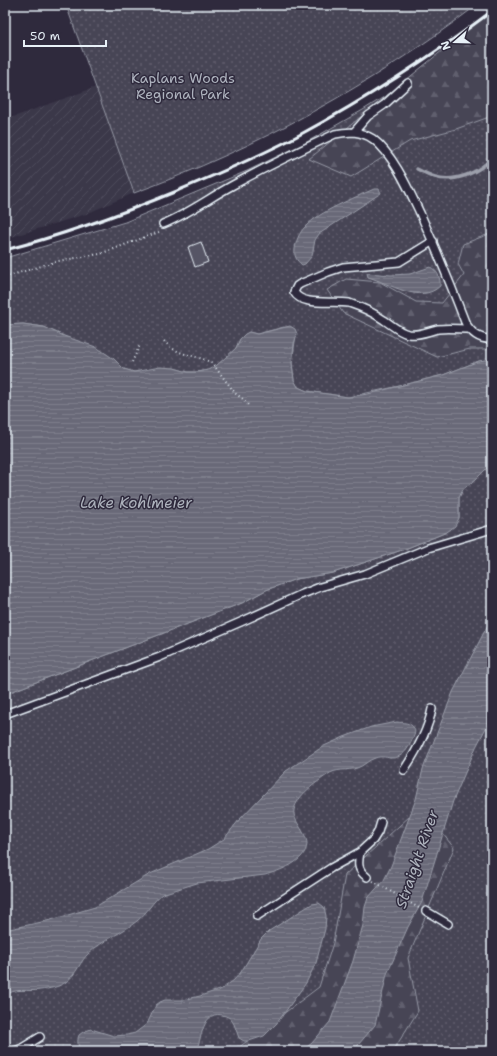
<svg xmlns="http://www.w3.org/2000/svg" width="497" height="1056" viewBox="0 0 497 1056" font-family="'Shantell Sans',sans-serif">
  <defs>
    <pattern id="industrial-furrows" width="10" height="10" patternUnits="userSpaceOnUse"><rect width="10" height="10" fill="#3b3749"/><path d="M-1 1l2-2M0 10L10 0M9 11l2-2" fill="none" stroke="#4e4b5b"/></pattern>
    <pattern id="grass-dots" width="8" height="8" patternUnits="userSpaceOnUse"><rect width="8" height="8" fill="#464455"/><path d="M2 2h.1M6 6h.1" fill="none" stroke="#615f6e" stroke-width="1.8" stroke-linecap="round"/></pattern>
    <pattern id="forest-firs" width="22" height="20" patternUnits="userSpaceOnUse"><rect width="22" height="20" fill="#464455"/><path d="M5 1l3.5 6h-7zM16 11l3.5 6h-7z" fill="#615f6e"/></pattern>
    <pattern id="water-rules" width="6" height="5" patternUnits="userSpaceOnUse"><rect width="6" height="5" fill="#696978"/><path d="M0 2.5h6" fill="none" stroke="#7e7f8c"/></pattern>
  </defs>
  <rect width="100%" height="100%" fill="#2f2a3d"/>
  <filter id="ink" filterUnits="userSpaceOnUse"><feTurbulence type="fractalNoise" baseFrequency=".025" numOctaves="2"/><feDisplacementMap in="SourceGraphic" scale="8" xChannelSelector="R" yChannelSelector="G"/><feConvolveMatrix kernelMatrix="1 2 1 2 8 2 1 2 1" color-interpolation-filters="sRGB"/></filter>
  <g filter="url(#ink)">
    <path fill="url(#industrial-furrows)" d="M96,87l38,106 -48,21 -81,25v-119z"/>
    <path fill="url(#grass-dots)" stroke="#979aa6" d="M66,5h411c-104,79 -220,143 -343,188z
      M492,24v335l-13,2 -36,14 -39,10 -56,12 -41,-6 -9,-4 -4,-7 -2,-17 4,-29 -12,-7 -27,7 -8,-2 -9,7 -4,9 -9,9 -11,9 -8,4 -11,2h-9l-14,-4 -40,4 -10,-3 -10,-10 -70,-32 -21,-3 -18,1v-67l120,-36 122,-51 58,-28 58,-33 56,-35z
      M492,463v588h-487v-357l237,-91 24,-13 30,-11 37,-6 72,-24 42,-17 12,-14v-21l4,-8 13,-10z"/>
    <path fill="url(#forest-firs)" stroke="#979aa6" d="M492,10v106l-36,13 -46,12 -59,36 -42,-18z
      M492,233v116h-22l-33,8 -94,-44 -16,-23 19,-11 34,3 36,20 26,1 22,-28 -6,-11 5,-20z
      M410,816l21,3 23,29 -46,110 10,53 -25,40h-159l85,-64 14,-44 12,-68z"/>
    <path fill="url(#water-rules)" stroke="#9c9fab" d="M492,113v37c-7,-11 -4,-26 0,-37z
      M374,189h5l2,4 -62,41 -4,6 -3,16 -7,8 -3,1c-6,-5 -8,-9 -7,-16 1,-8 4,-16 10,-22 15,-16 49,-29 69,-38z
      M430,267c7,3 11,11 10,19 -20,19 -51,-3 -72,-9l-1,-4 24,2 19,-1z
      M23,324l21,3 20,9 32,11 18,12 10,10 10,3 26,-5 14,1 14,4h9l11,-2 8,-4 20,-18 4,-9 5,-5 4,-2 8,2 33,-8 5,3 2,5 -3,10 -2,19 2,17 4,7 9,4 41,6 20,-3 75,-19 36,-14 13,-2v104l-16,16 -13,10 -4,9v20l-4,8 -8,6 -42,17 -72,24 -37,6 -30,11 -24,13 -237,91v-369z
      M492,617v95l-4,12 -12,23 -23,54 -31,101 -14,25 -21,47 -12,51 -22,26h-51l10,-8 18,-21 23,-61 10,-36 2,-18 3,-9 16,-18 7,-14 25,-67 7,-30 30,-77z
      M397,722c6,1 13,0 17,6 2,4 0,8 -2,12 -4,9 -10,19 -22,18 -5,-1 -9,-2 -15,0 -7,2 -11,8 -18,10 -10,3 -21,0 -30,7 -11,8 -30,20 -33,35 -1,6 3,12 6,17 3,5 7,11 7,17 -1,18 -28,27 -42,31l-68,8 -35,11c-9,7 -15,19 -25,27 -15,12 -34,19 -48,32 -9,8 -12,21 -23,29 -7,5 -17,7 -26,8 -11,2 -26,-3 -35,6v-66l46,-10 44,-13 55,-33 58,-25 16,-10 15,-19 47,-49 38,-25 20,-9 27,-10z
      M319,903l5,4 2,9 -1,13 -9,34 -10,20 -29,40 -13,13 -15,5h-5l-5,-3 -5,-14 -4,-6c-27,-14 -27,17 -34,33h-113c-6,-5 -6,-9 -4,-16l4,-3 8,-3 23,7 13,-1 8,-2 12,-9 9,-19 4,-3 5,-2h18l17,-4 22,-7 12,-9 7,-8 20,-33 8,-8 38,-24 5,-3z"/>
    <g fill="none" stroke-linecap="round" stroke-linejoin="round">
      <path stroke="#9c9fab" stroke-width="3.5" d="M486,5l6,9
        M417,169c6,3 12,6 18,8 19,6 45,-4 57,-20"/>
    </g>
    <path fill="#575565" stroke="#e8f1f8" d="M201,242l7,20 -13,5 -7,-20z"/>
    <g fill="none" stroke-linecap="round" stroke-linejoin="round">
      <defs>
        <path id="lane" d="M354,132l14,-16 16,-11 24,-22
          M163,224c25,-10 46,-26 70,-39 33,-18 68,-35 102,-51 14,-3 26,-3 38,5 20,15 36,51 47,74 16,36 31,72 45,109 6,11 14,18 27,17
          M433,241l-34,21 -56,5 -15,5 -28,12 -3,2 -3,6c8,15 40,8 55,11 12,4 25,10 35,17 8,5 15,12 24,14 11,2 20,-3 30,-5 10,-1 21,0 31,0
          M5,714l155,-57 83,-36 57,-26 20,-8 45,-13 63,-26 64,-19
          M404,770c12,-18 24,-39 28,-61
          M360,852c-2,11 -3,18 7,25
          M426,911l22,13
          M257,916l74,-48 29,-16 13,-12 5,-8 3,-10
          M15,1051l7,-3 18,-11"/>
      </defs>
      <use href="#lane" stroke="#e8f1f8" stroke-width="10"/>
      <path stroke="#e8f1f8" stroke-width="2" stroke-dasharray="1 3" stroke-linecap="butt" d="M5,277l53,-16 42,-7 59,-22
        M164,341c14,16 32,13 48,22l24,31 7,5 5,6
        M132,362l8,-17
        M373,881l46,27"/>
      <use href="#lane" stroke="#2f2a3d" stroke-width="7"/>
      <path stroke="#e8f1f8" stroke-width="3" d="M5,250c59,-15 116,-36 172,-59 42,-18 84,-35 124,-57 67,-36 131,-78 191,-123"/>
    </g>
  </g>
  <g text-anchor="middle" stroke-width="3" stroke-linejoin="round" paint-order="stroke">
    <g font-size="14" fill="#afb4bf" stroke="#2f2a3d">
      <text x="183" y="83">Kaplans Woods<tspan x="183" dy="16">Regional Park</tspan></text>
    </g>
    <g font-size="15" font-style="italic" fill="#afb4be" stroke="#2f2a3d">
      <text x="136" y="508">Lake Kohlmeier</text>
      <text transform="translate(417 859) rotate(-71)" y="5">Straight River</text>
    </g>
  </g>
  <rect width="497" height="1056" fill="none" stroke="#2f2a3d" stroke-width="20"/>
  <rect x="10" y="10" width="477" height="1036" fill="none" stroke="#e8f1f8" stroke-width="1.5" filter="url(#ink)"/>
  <g transform="translate(455 42) rotate(250)" stroke="#2f2a3d" stroke-width="3" paint-order="stroke">
  <path d="M0-3L7 15L0 10L-7 15Z" fill="#e8f1f8"/>
  <text y="-6" font-size="11" font-weight="bold" text-anchor="middle" fill="#e8f1f8">N</text>
  </g>
  <path d="M24 40v6h82v-6" fill="none" stroke="#e8f1f8" stroke-width="2"/>
  <text x="30" y="40" font-size="12" fill="#e8f1f8" stroke="#2f2a3d" stroke-width="3" paint-order="stroke">50 m</text>
</svg>
